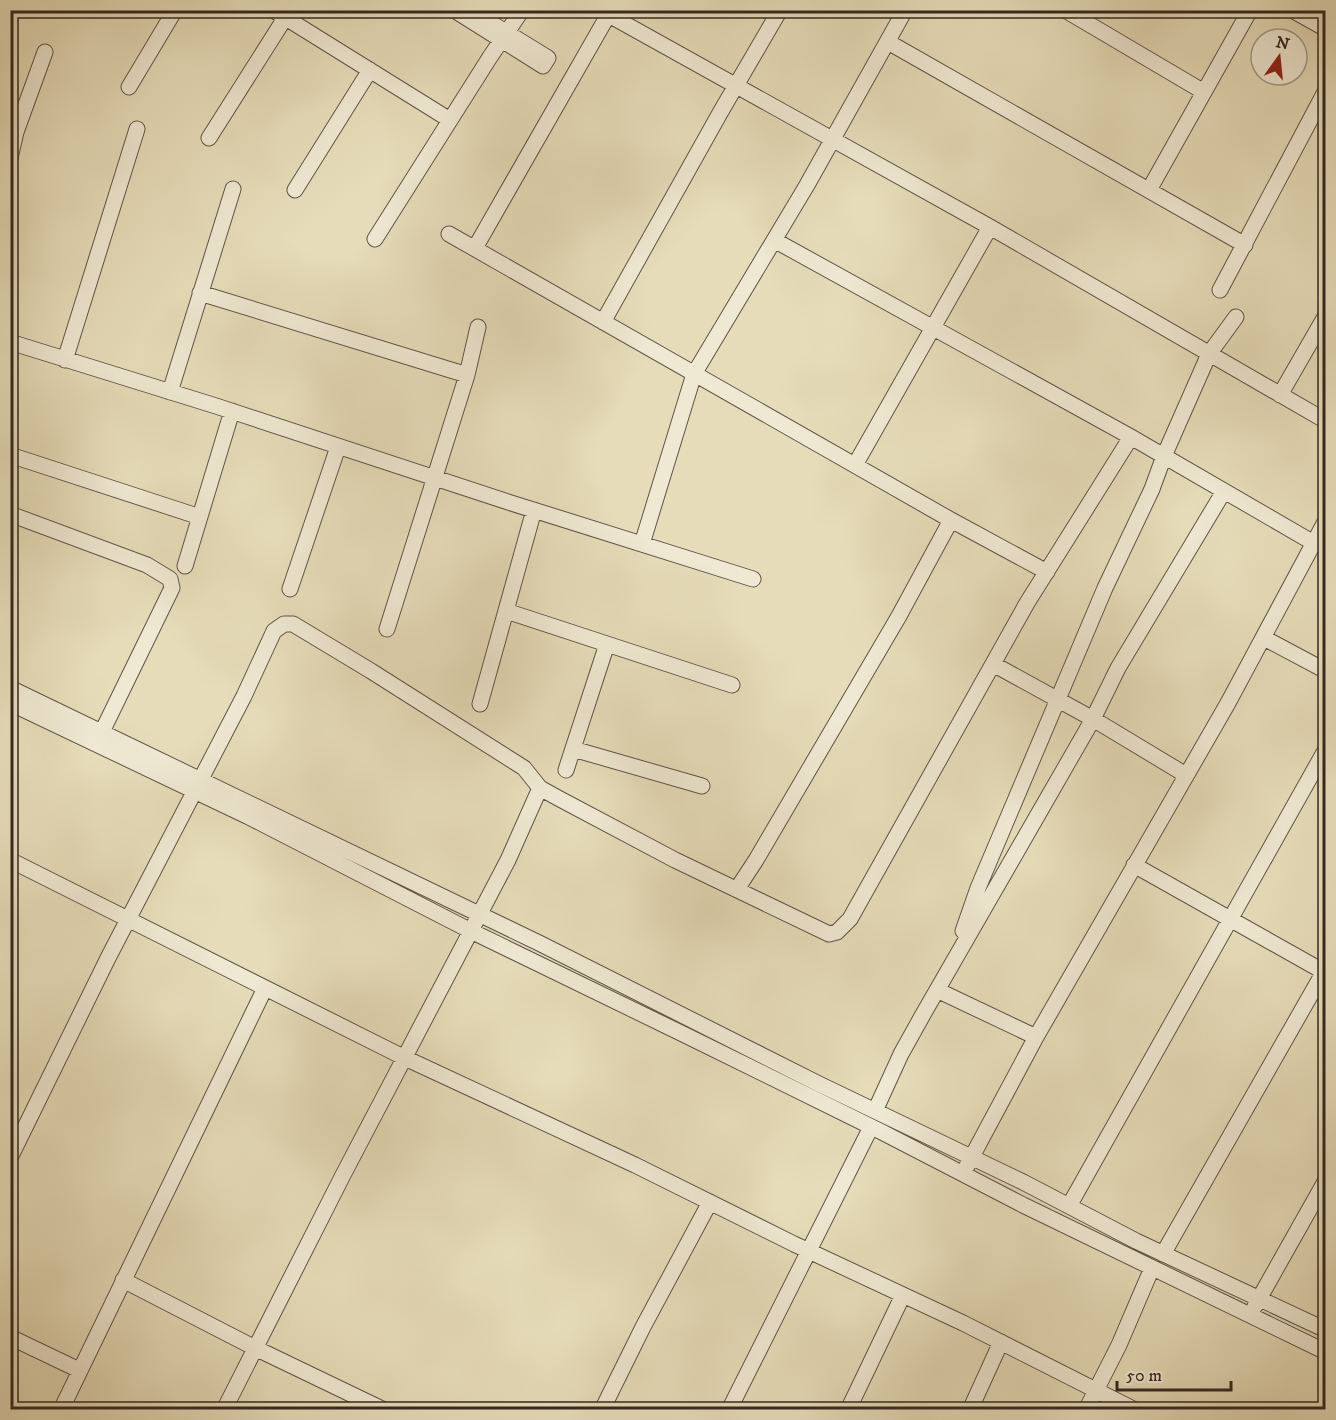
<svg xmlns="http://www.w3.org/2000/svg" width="1336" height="1420" viewBox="0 0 1336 1420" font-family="'IM FELL DW Pica',serif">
  <rect width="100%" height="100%" fill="#e6dcb9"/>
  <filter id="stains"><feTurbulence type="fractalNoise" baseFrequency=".00333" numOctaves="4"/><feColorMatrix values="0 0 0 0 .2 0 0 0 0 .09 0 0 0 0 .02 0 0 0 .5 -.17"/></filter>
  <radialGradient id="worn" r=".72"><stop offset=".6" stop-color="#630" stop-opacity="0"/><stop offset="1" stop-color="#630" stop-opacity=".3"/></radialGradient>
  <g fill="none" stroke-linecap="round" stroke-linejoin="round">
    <defs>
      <path id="minor" d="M273,10l177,110
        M454,10l89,56 5,-8 -78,-48
        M1065,10l139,82
        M1292,10l34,19
        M609,15l381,212 336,194
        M888,42l357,203
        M129,87l46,-77
        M209,138l76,-120
        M10,158l6,-26 29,-80
        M295,190l75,-120
        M1149,190l101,-180
        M449,234l502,286 96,52
        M375,239l115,-182 32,-47
        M774,240l357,197 181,105
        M475,248l136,-238
        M1220,290l106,-200
        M200,293l267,82
        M603,322l117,-209 60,-103
        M10,342l206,64 292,96 245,77
        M65,360l72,-231
        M170,392l63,-203
        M1280,395l46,-80
        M10,455l190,62
        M855,465l135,-238
        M10,514l137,51 23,14 2,9 -74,152
        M642,544l52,-170 113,-189 98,-175
        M185,566l47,-155
        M290,589l48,-142
        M506,611l226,74
        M387,629l80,-254 11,-48
        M1264,638l62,33
        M993,664l100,55 93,56
        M10,688l529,255 280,141 204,98 113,59 190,89
        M10,703l239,114 222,114 212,103 197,97 143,74 303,147
        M480,704l54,-194
        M573,749l129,37
        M566,770l41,-126
        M10,860l395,198 230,107 159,79 169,79 172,87
        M1134,865l192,108
        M737,889l19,-29 143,-244 52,-96
        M963,931l15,-43 127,-300 47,-99 12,-33 45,-102 27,-37
        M937,990l99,47
        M875,1111l26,-57 20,-36 172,-299 25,-51 106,-177
        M10,1158l98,-200 136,-262 30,-65 10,-7h9l78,47 153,97 16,20 18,10 117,62 154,74 8,-2 13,-13 177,-316 104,-166
        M967,1166l69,-129 192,-334 98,-183
        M1069,1206l257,-457
        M1163,1254l163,-286
        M123,1280l132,68 129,62
        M1255,1306l71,-126
        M10,1337l69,33
        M61,1410l204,-422
        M224,1410l119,-235 165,-315 32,-72
        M602,1410l41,-83 67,-125
        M729,1410l142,-283
        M848,1410l55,-115
        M970,1410l31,-68
        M1086,1410l33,-65 33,-77"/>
    </defs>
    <use href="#minor" stroke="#605548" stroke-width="17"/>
    <use href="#minor" stroke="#efe8d2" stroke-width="15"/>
  </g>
  <rect width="1336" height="1420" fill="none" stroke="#e6dcb9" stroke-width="36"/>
  <rect x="12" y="12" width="1312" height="1396" fill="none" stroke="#342822" stroke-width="3"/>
  <rect x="18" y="18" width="1300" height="1384" fill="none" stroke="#342822" stroke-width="1.5"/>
  <g transform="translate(1279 57) rotate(15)"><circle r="28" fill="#efe8d2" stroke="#a49b8c" stroke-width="1.5"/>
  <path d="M0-4.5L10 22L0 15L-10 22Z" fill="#8f2418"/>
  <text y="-9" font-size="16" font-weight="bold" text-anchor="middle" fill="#342822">N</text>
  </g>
  <path d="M1117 1381v9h114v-9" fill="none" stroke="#342822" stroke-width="3"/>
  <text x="1126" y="1381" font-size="18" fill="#342822" stroke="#efe8d2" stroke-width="4.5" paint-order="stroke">50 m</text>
  <rect width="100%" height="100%" filter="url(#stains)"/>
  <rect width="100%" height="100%" fill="url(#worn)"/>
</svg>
